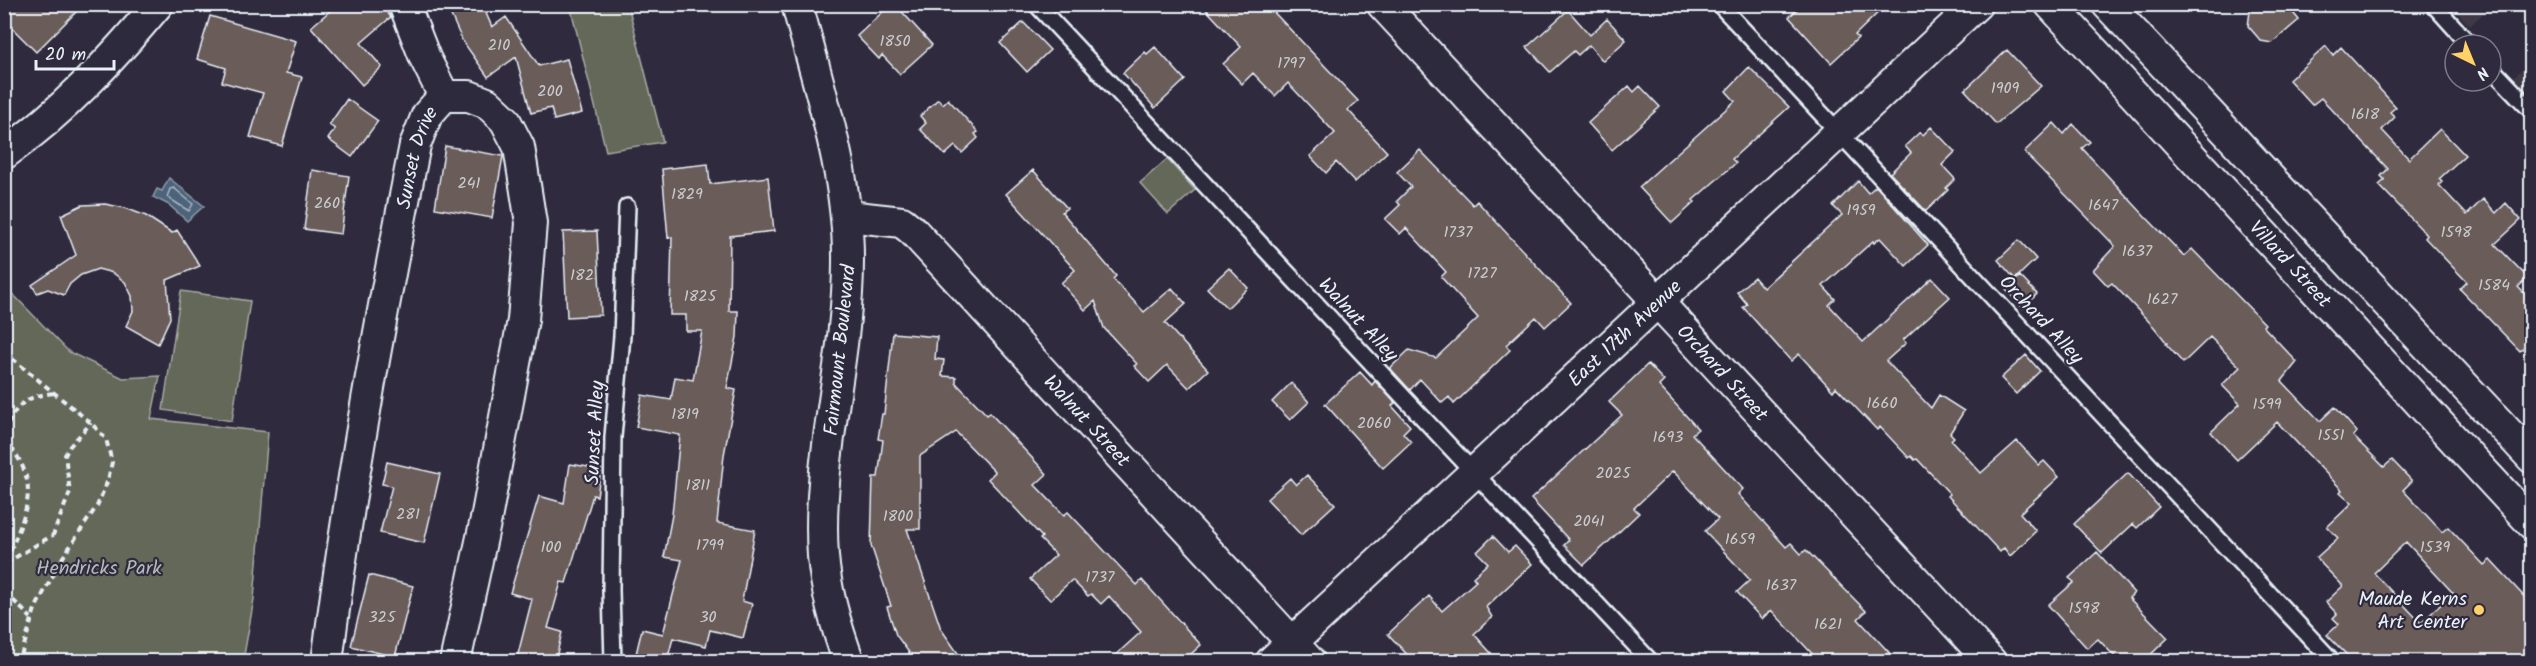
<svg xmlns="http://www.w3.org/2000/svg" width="2536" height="666" viewBox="0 0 2536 666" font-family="Kalam,sans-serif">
  <rect width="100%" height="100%" fill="#2f2a3d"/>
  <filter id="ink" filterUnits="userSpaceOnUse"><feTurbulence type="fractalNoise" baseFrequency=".0167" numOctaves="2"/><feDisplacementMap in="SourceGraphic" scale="12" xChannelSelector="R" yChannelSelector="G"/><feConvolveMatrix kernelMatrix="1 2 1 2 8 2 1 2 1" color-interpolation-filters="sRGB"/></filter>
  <g filter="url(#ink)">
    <path fill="#413945" d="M2450,5h42l-22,21z
      M2531,60v36l-17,-19z"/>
    <path fill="#646758" stroke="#a6aca8" stroke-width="1.5" d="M570,5h58l35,137 -57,9z
      M1167,159l28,31 -27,24 -28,-31z
      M4,285l65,67 54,26 37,-2 -9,43 117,13 -14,167 -11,62h-238z
      M181,291l69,10 -18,120 -69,-11z"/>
    <path fill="#4e637a" stroke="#8c9cac" stroke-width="1.5" d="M169,178l35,28 -17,15 -18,-16 -16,-8 4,-8 5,2z"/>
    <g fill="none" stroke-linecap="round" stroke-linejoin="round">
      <path stroke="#aab8c6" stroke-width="1.5" d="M174,188l19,16 -4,7 -22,-14 3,-8z"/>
    </g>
    <path fill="#6b5b59" stroke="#e8f1f8" stroke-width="1.5" fill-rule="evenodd" d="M4,4h80l-48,48 -32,-32z
      M338,4h42l11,13 -30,26 21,24 -20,18 -51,-58z
      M446,4h36l10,23 14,-10 33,49 28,-7 15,54 -28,7 -3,-12 -20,5 -15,-56 -28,20 -26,-37z
      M891,4h4l37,41 -32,29 -18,-19 -3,4 -22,-23z
      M1201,4h65l92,97 -10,9 39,42 -32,30 -19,-20 -10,11 -16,-17 25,-23 -47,-50 -13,13 -22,-23 -11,11 -19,-20 18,-17z
      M1803,4h84l-32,31 3,3 -27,25 -42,-46z
      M2251,4h35l13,16 -27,23 -11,-2 -13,-15z
      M1568,10l22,25 17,-16 19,21 -23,21 -14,-16 -11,10 -4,-4 -24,21 -23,-25z
      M210,16l86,25 -10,32 16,4 -20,69 -32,-9 13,-44 -41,-11 4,-14 -29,-9z
      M1023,22l27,28 -23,22 -27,-29z
      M2326,46l7,9 8,-8 55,60 -6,5 5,5 -13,13 27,29 31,-30 25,26 -26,24 3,3 -3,3 28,30 16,-16 13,14 10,-10 15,17 -26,24 33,34 -10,9 14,14v39l-12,11 -60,-62 7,-7 -42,-44 2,-3 -48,-50 6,-5 -4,-4 7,-7 -67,-71 -9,7 -23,-25z
      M1155,47l30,33 -30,28 -32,-35 22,-21 2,2z
      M2007,50l34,36 -45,38 -31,-34z
      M1749,67l40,40 -57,52 4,4 -43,37 2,2 -23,21 -33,-36 96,-86 -9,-10z
      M1629,86l5,6 6,-6 20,21 -48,43 -24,-27z
      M347,99l31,22 -26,36 -24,-18 7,-10 -6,-4z
      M938,99l5,5 5,-5 30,33 -3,2 3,4 -16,15 -7,-7 -10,9 -25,-26 6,-6 -6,-7z
      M2054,123l10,11 9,-10 17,18 -8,6 62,67 40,41 8,-7 73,75 -2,2 34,36 -15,19 38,40 15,-14 22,25 -4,4 31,31 8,-7 20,21 -9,9 39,42 6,-5 36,38 6,-5 42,45v57h-178l-27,-27 12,-11 -6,-6 4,-4 -11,-12 17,-16 -27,-28 22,-20 -11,-11 25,-24 -12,-11 2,-2 -65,-68 -40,38 -26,-28 29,-28 -18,-19 18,-18 -30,-30 -27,26 -17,-19 1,-1 -13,-16 -42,-44 -4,3 -15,-16 22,-24 -91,-94zM2406,542l47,51 -32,30 -47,-50z
      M1931,127l24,25 -13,13 13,14 -9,9 2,2 -22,21 -36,-38 21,-20 -6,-7 15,-14 3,3z
      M445,146l58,10 -11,62 -57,-10z
      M1420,150l53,55 4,-4 94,102 -26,24 -9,-10 -30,28 4,5 -56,54 -5,-7 -7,6 -22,-24 -10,11 -20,-22 19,-18 27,8 42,-40 -37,-41 5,-5 -40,-44 -6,6 -15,-15 15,-14 -3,-4 14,-14 -14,-15z
      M708,164l2,20 58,-7 6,54 -44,5 -1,75h9l-1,26 -10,51 9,2 -12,65 -7,68 38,7 -13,71 10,3 -9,34 -33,-8 -4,16 -33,-8 -6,23 -31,-7 6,-25 21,5 19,-74 -18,-3 8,-42 8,-80 -44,-8 6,-32 29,5 4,-23 18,3 9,-49h-16v-16h-16l2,-78 -4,1 -6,-69z
      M312,170l37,6 -8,58 -37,-5z
      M1033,170l34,38 -5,4 54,64 -3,3 31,33 28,-24 14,16 -21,19 43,47 -19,18 -22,-23 -18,17 -15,-16 3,-2 -33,-36 -9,-27 -10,9 -24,-27 14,-13 -69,-76z
      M1858,181l10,12 8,-7 52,59 -22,21 -26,-28 -6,5 -1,-2 -50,45 12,13 -6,6 34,37 69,-64 18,19 -47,43 3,3 -20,18 45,47 8,-13 25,16 -14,22 4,4 -3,3 30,33 36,-32 22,24 5,-4 15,16 -39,36 16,18 -26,25 -6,-8 -4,4 -52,-56 2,-2 -33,-35 -2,1 -4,-4 -2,2 -29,-31 -3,3 -41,-43 -3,4 -34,-37 -8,7 -48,-54 4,-3 -10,-12 17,-15 9,11 79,-73 -9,-9z
      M105,204l20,4 21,8 26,17 5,-3 23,36 -33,14 3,38 -12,26 -32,-18 7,-15 -1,-15 -7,-14 -12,-9 -15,-4 -17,6 -11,9 -6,11 -16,-6 -11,4 -5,-8 44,-30 -15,-40 21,-10z
      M597,231l4,84 -34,2 -4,-85z
      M2019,240l17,19 -21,20 -17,-19z
      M1229,268l19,20 -21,20 -20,-20z
      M2020,276l17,18 -14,14 -17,-18z
      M893,333l44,4 -2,22 9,1 -2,16 14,1v6l31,32 3,-2 57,61 -12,11 29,30 4,-3 69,73 5,-5 59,65 -19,17h-74l33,-30 -32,-36 -8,8 -10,-10 -3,2 -16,-16 -22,20 -20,-21 26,-24 -16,-16 2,-2 -54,-58 7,-7 -39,-40 -36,24v73h-13l34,100 23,33h-48l-20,-27 -9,-28 4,-1 -20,-61 2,-68h5l5,-37 -5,-1 4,-25h2z
      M2026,355l14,16 -24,23 -15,-16z
      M1648,364l16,17 -5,5 39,43 -6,5 51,55 -5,5 48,53 5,-4 10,11 5,-4 60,61 -8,8 40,43h-78l-49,-52 -9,9 -25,-27 13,-12 -45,-49 13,-12 -45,-48 -39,37 5,5 -55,52 -20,-20 5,-5 -38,-41 91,-84 -13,-13z
      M1360,372l12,13 3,-4 20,22 -3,3 18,20 -7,7 8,9 -28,26 -58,-64z
      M1291,383l18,19 -19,18 -18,-18z
      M387,462l53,12 -16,69 -44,-10 12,-47 -10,-2z
      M570,464l31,5 -4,27 -4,-1 -27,88 -5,-1 -13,46 14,4 -7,30h-39l16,-63 -22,-6 29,-97 25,7z
      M2128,473l31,34 -22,21 -4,-4 -31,29 -28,-29z
      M1307,475l28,29 -34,31 -34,-36 23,-21 6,7z
      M1493,536l15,16 7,-6 17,18 -46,43 6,10 -18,17 25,28h-85l-26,-28 41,-38 13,15 34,-30 -3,-4 15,-14 -11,-11z
      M2097,552l37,41 -5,5 39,40 -25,24h-23l-22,-23 -11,9 -39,-43 26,-23 -5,-4z
      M369,575l44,11 -18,71 -44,-11z"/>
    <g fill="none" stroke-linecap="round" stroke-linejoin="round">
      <defs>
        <path id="lane" d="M1036,4l615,658
          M1719,4l614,658
          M2433,4l37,41
          M2491,68l41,43
          M613,662l-2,-72 2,-153 9,-101 5,-129"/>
        <g id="street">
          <path d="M404,4l21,54 19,38"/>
          <path d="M797,4c22,85 52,171 51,258 0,98 -32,196 -25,294 3,37 13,71 26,106"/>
          <path id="s1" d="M1382,4l609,658"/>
          <path id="s2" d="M2050,4l482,520"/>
          <path d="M2107,4l425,454"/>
          <path d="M4,154c59,-42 108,-95 154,-150"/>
          <path id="s3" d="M847,216l55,6 11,9 397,431"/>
          <path id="s4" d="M327,662c22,-174 54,-346 88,-517l12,-30 17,-19h25l18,7 18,17 14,27 12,76 -8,97 -36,194 -32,148"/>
          <path id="s5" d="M1271,662l706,-658"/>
        </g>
      </defs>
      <use href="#lane" stroke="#e8f1f8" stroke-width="20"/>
      <use href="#street" stroke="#e8f1f8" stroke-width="34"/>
      <path stroke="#e8f1f8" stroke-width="4" stroke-dasharray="6 4.5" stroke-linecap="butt" d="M4,352l87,71 15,16 6,23 -4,18 -11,26 -36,54 -26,49 -16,53
        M4,434c11,-29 20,-38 51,-41
        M4,439c44,49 17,78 0,130
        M6,563l47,-28 17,-43 -5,-37 5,-9 21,-23
        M4,595l7,3 20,20"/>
      <use href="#lane" stroke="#2f2a3d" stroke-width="15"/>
      <use href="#street" stroke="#2f2a3d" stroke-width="30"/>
    </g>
  </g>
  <circle fill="#ffd166" stroke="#2f2a3d" stroke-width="2" cx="2479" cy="610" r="6"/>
  <g text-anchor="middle" stroke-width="4.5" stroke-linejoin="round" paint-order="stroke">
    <g font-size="16" fill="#c9ccd0">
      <text x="895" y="46">1850</text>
      <text x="499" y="50">210</text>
      <text x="1291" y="68">1797</text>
      <text x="2005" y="93">1909</text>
      <text x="550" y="96">200</text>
      <text x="2365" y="119">1618</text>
      <text x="469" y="188">241</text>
      <text x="687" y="199">1829</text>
      <text x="327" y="208">260</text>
      <text x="2103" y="210">1647</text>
      <text x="1861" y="215">1959</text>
      <text x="1458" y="237">1737</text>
      <text x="2456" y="237">1598</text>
      <text x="2137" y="256">1637</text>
      <text x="1482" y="278">1727</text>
      <text x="582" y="280">182</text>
      <text x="2494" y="290">1584</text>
      <text x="700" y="301">1825</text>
      <text x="2162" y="304">1627</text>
      <text x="1882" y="408">1660</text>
      <text x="2267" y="409">1599</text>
      <text x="685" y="419">1819</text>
      <text x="1374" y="428">2060</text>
      <text x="2331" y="440">1551</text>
      <text x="1668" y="442">1693</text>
      <text x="1613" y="478">2025</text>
      <text x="698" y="490">1811</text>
      <text x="408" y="519">281</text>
      <text x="898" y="521">1800</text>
      <text x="1589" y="526">2041</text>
      <text x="1740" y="544">1659</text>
      <text x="710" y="550">1799</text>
      <text x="551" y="552">100</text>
      <text x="2435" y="552">1539</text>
      <text x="1100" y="582">1737</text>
      <text x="1781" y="590">1637</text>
      <text x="2084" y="613">1598</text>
      <text x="382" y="622">325</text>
      <text x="708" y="622">30</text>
      <text x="1828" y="629">1621</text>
    </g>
    <g font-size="20" fill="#e8f1f8" stroke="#2f2a3d">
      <text dy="7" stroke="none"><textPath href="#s4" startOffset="513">Sunset Drive</textPath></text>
      <text dy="7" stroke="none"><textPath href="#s2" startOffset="354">Villard Street</textPath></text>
      <text transform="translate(1359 319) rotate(47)" y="7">Walnut Alley</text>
      <text transform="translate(2042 319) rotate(47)" y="7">Orchard Alley</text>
      <text dy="7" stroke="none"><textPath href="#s5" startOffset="483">East 17th Avenue</textPath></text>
      <text transform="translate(839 350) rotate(-84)" y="7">Fairmount Boulevard</text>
      <text dy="7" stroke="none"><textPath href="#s1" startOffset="502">Orchard Street</textPath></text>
      <text dy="7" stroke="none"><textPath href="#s3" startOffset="327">Walnut Street</textPath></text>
      <text transform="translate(594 433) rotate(-87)" y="7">Sunset Alley</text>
    </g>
    <g font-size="20" fill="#b3bab8" stroke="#2f2a3d">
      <text x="99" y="574">Hendricks Park</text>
    </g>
    <g font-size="20" fill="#e8f1f8" stroke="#2f2a3d" text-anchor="end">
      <text x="2467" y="605">Maude Kerns<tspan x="2467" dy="23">Art Center</tspan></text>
    </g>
  </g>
  <rect width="2536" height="666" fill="none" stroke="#2f2a3d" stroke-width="24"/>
  <rect x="12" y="12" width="2512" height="642" fill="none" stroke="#e8f1f8" stroke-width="2" filter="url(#ink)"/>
  <g transform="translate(2473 63) rotate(137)"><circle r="28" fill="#2f2a3d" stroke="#797a88" stroke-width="1.5"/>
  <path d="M0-4.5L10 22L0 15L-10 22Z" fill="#ffd166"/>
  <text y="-9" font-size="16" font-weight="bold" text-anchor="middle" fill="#e8f1f8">N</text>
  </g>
  <path d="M36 60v9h78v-9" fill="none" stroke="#e8f1f8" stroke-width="3"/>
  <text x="45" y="60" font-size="18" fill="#e8f1f8" stroke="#2f2a3d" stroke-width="4.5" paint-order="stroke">20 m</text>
</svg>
